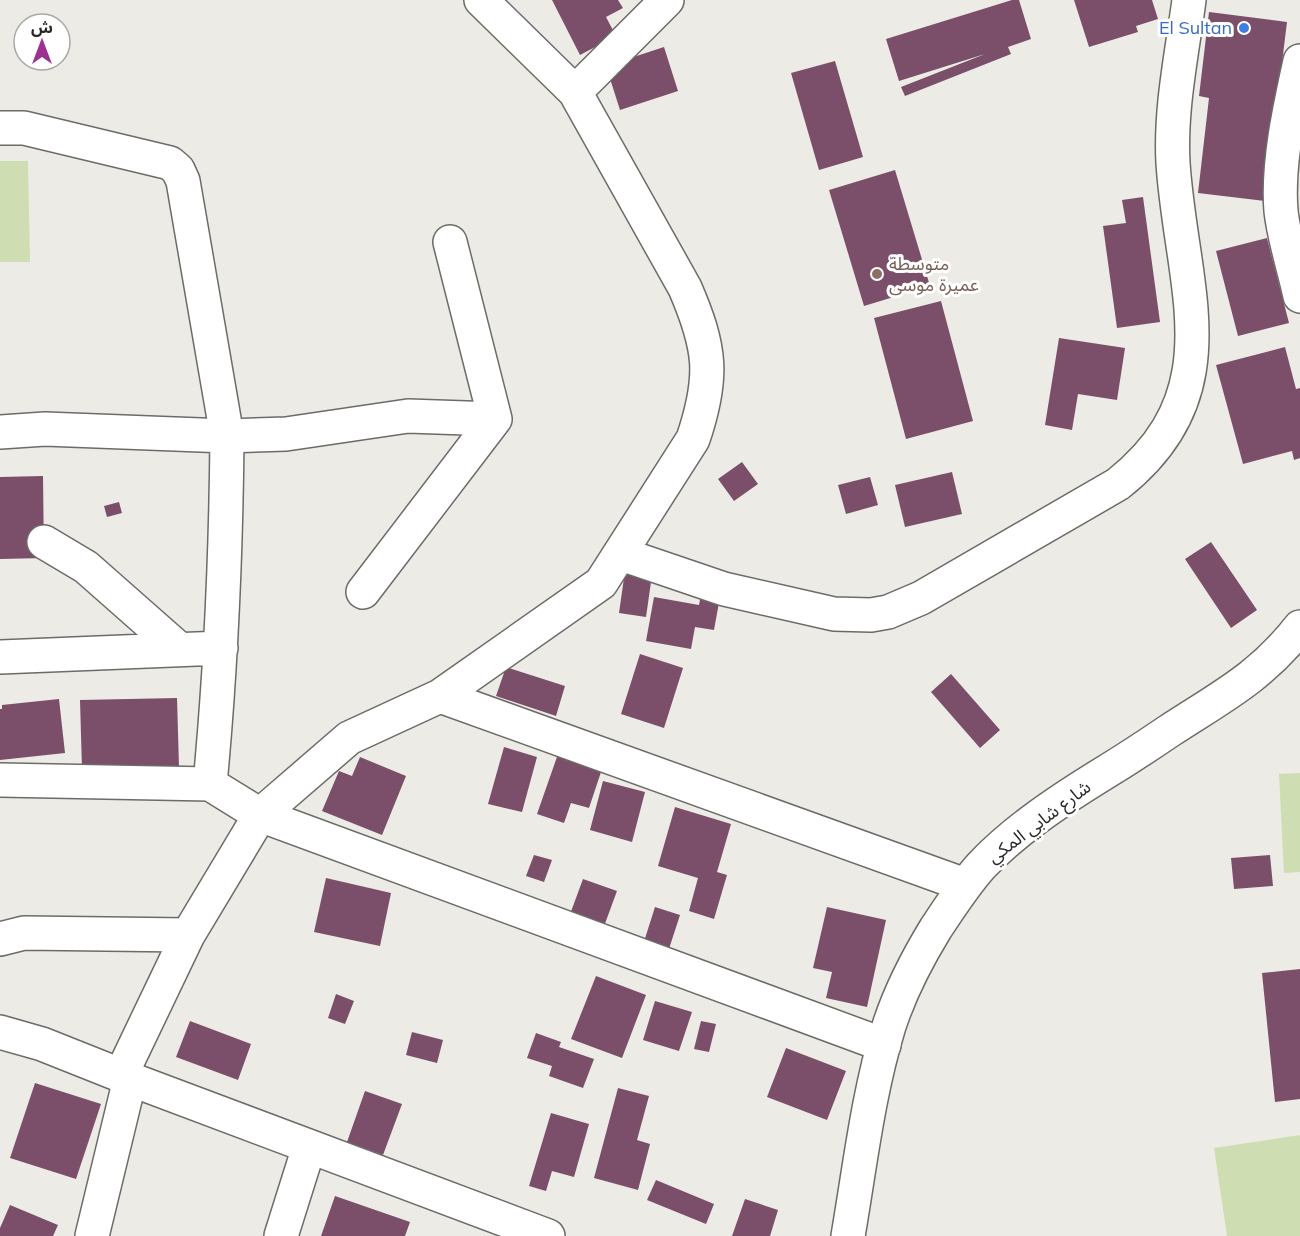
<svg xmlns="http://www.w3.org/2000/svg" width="1300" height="1236" viewBox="0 0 1300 1236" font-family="Mulish,'Noto Sans Arabic',sans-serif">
  <rect width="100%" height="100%" fill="#edebe6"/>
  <path fill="#ceddb2" d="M0,161h28l2,101h-30z
    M1300,773v99l-16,1 -5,-99z
    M1300,1135v101h-73l-13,-88z"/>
  <path fill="#7b4f69" d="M552,0h66l5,8 -17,9 10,19 -36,19z
    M1012,0h7l12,39 -23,8 3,7 -106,42 -4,-9 84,-33 -86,27 -13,-42z
    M1074,0h78l6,19 -22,7 2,6 -49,15z
    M1209,12l78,10 -22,179 -67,-8 11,-95 -10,-2z
    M664,47l14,44 -58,19 -14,-44z
    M835,61l28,96 -44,13 -28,-97z
    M895,170l35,116 -66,20 -35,-116z
    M1143,197l17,125 -43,6 -14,-102 23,-3 -4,-23z
    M1267,238l22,85 -51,13 -22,-85z
    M941,301l32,120 -67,18 -32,-121z
    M1059,338l66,10 -8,52 -39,-6 -6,36 -27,-5z
    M1285,347l11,42 4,-1v70l-6,2 -2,-9 -49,13 -27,-99z
    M742,462l16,22 -24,17 -16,-22z
    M952,472l10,42 -57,13 -10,-42z
    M43,476l1,82 -44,1v-82z
    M870,477l8,28 -32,9 -8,-29z
    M119,502l3,11 -15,4 -3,-11z
    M1211,542l46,68 -26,18 -46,-69z
    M625,571l27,4 -6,42 -27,-4z
    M701,594l19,3 -6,33 -19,-3 -4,22 -45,-8 8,-44 45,8z
    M640,654l43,14 -19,60 -43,-14z
    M506,667l59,19 -9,30 -60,-20z
    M951,674l49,56 -20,18 -49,-56z
    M177,698l2,69 -97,3 -2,-70z
    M59,699l6,54 -65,7v-51h2v-4z
    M504,747l33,10 -15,55 -34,-8z
    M558,754l44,15 -13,39 -18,-5 -7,20 -27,-9z
    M360,757l46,19 -24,59 -60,-24 17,-40 13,5z
    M603,781l42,11 -13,50 -42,-12z
    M675,807l56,17 -14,48 10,3 -13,44 -25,-8 9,-33 -40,-12z
    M534,855l18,5 -8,22 -18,-6z
    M1270,855l3,31 -39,3 -3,-31z
    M326,878l65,15 -11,53 -66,-14z
    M583,879l34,12 -14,38 -34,-12z
    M655,907l25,8 -14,43 -25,-7z
    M827,907l59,13 -19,87 -41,-9 6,-26 -19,-4z
    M1300,969v130l-25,3 -13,-129z
    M596,976l50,19 -24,63 -51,-19z
    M336,994l18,7 -9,23 -17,-6z
    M655,1001l37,11 -13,39 -36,-11z
    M190,1021l61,23 -13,36 -62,-23z
    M701,1021l15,3 -7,28 -15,-3z
    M412,1032l31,8 -6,23 -31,-8z
    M536,1033l25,9 -2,5 35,12 -11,29 -34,-12 3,-10 -25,-8z
    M786,1048l60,23 -19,49 -60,-23z
    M35,1083l66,21 -25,75 -66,-21z
    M618,1088l31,8 -12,44 13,4 -12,46 -44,-12z
    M365,1091l37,13 -19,51 -36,-13z
    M551,1113l38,11 -15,53 -22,-6 -6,20 -17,-5z
    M656,1180l58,24 -8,20 -59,-24z
    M335,1196l75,26 -5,14h-84z
    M745,1199l33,11 -8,26h-38z
    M10,1205l48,20 -5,11h-53v-8z"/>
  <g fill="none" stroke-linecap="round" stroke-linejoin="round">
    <defs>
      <path id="street" d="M481,0l94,92 110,196c26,60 29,89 8,151l-92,144 -161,113 -91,42 -89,77 624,230
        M575,92l92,-92
        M0,128h24l146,35 8,7 5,11 44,255 -182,-7 -45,3
        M44,542l42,25 93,82
        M621,554l103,35 110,25 37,1 17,-3 33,-14 197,-114c116,-92 63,-197 55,-321 -3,-55 9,-109 16,-163
        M363,592l132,-173 -45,-177
        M0,657l221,-9
        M440,696l525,189
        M0,780l210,4
        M0,939l24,-6 164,2
        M0,1032l42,12 88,35 418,157
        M121,1075l67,-140 72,-120 -50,-31c11,-116 16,-231 17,-348l59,-2 122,-18 87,3
        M92,1236l38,-157
        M281,1236l28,-89"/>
      <path id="secondary" d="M1300,61c-10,45 -23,103 -19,150 3,28 13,57 19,85
        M848,1236c12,-70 20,-142 41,-210 11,-34 28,-67 47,-98 14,-21 28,-43 45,-62 34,-36 78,-65 120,-91 23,-14 46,-29 68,-44 52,-34 91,-53 131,-104"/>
    </defs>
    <use href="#street" stroke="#6d6b67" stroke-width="36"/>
    <use href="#secondary" stroke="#6d6b67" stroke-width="36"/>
    <use href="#street" stroke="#fff" stroke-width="33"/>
    <use href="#secondary" stroke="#fff" stroke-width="33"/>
  </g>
  <circle fill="#3f7fe0" stroke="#fff" stroke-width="2" cx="1244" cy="28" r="6"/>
  <circle fill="#8d6e63" stroke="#fff" stroke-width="2" cx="877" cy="274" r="6"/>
  <g text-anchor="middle" stroke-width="6" stroke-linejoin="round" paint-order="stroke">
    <g font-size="18" fill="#366cbe" stroke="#fff" text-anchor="end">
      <text x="1232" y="34">El Sultan</text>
    </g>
    <g font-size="18" fill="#785e54" stroke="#fff" text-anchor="start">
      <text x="889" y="270">متوسطة<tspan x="889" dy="21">عميرة موسى</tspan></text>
    </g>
    <g font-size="18" fill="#282726" stroke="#fff">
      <text transform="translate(1039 822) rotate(-37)" y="6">شارع شابي المكي</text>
    </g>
  </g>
  <g transform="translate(42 42)"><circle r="28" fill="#ffffff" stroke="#a9a9a8" stroke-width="1.5"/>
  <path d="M0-4.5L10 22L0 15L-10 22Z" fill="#9d3091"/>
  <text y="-9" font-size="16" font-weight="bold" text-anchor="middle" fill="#282726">ش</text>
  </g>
</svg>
